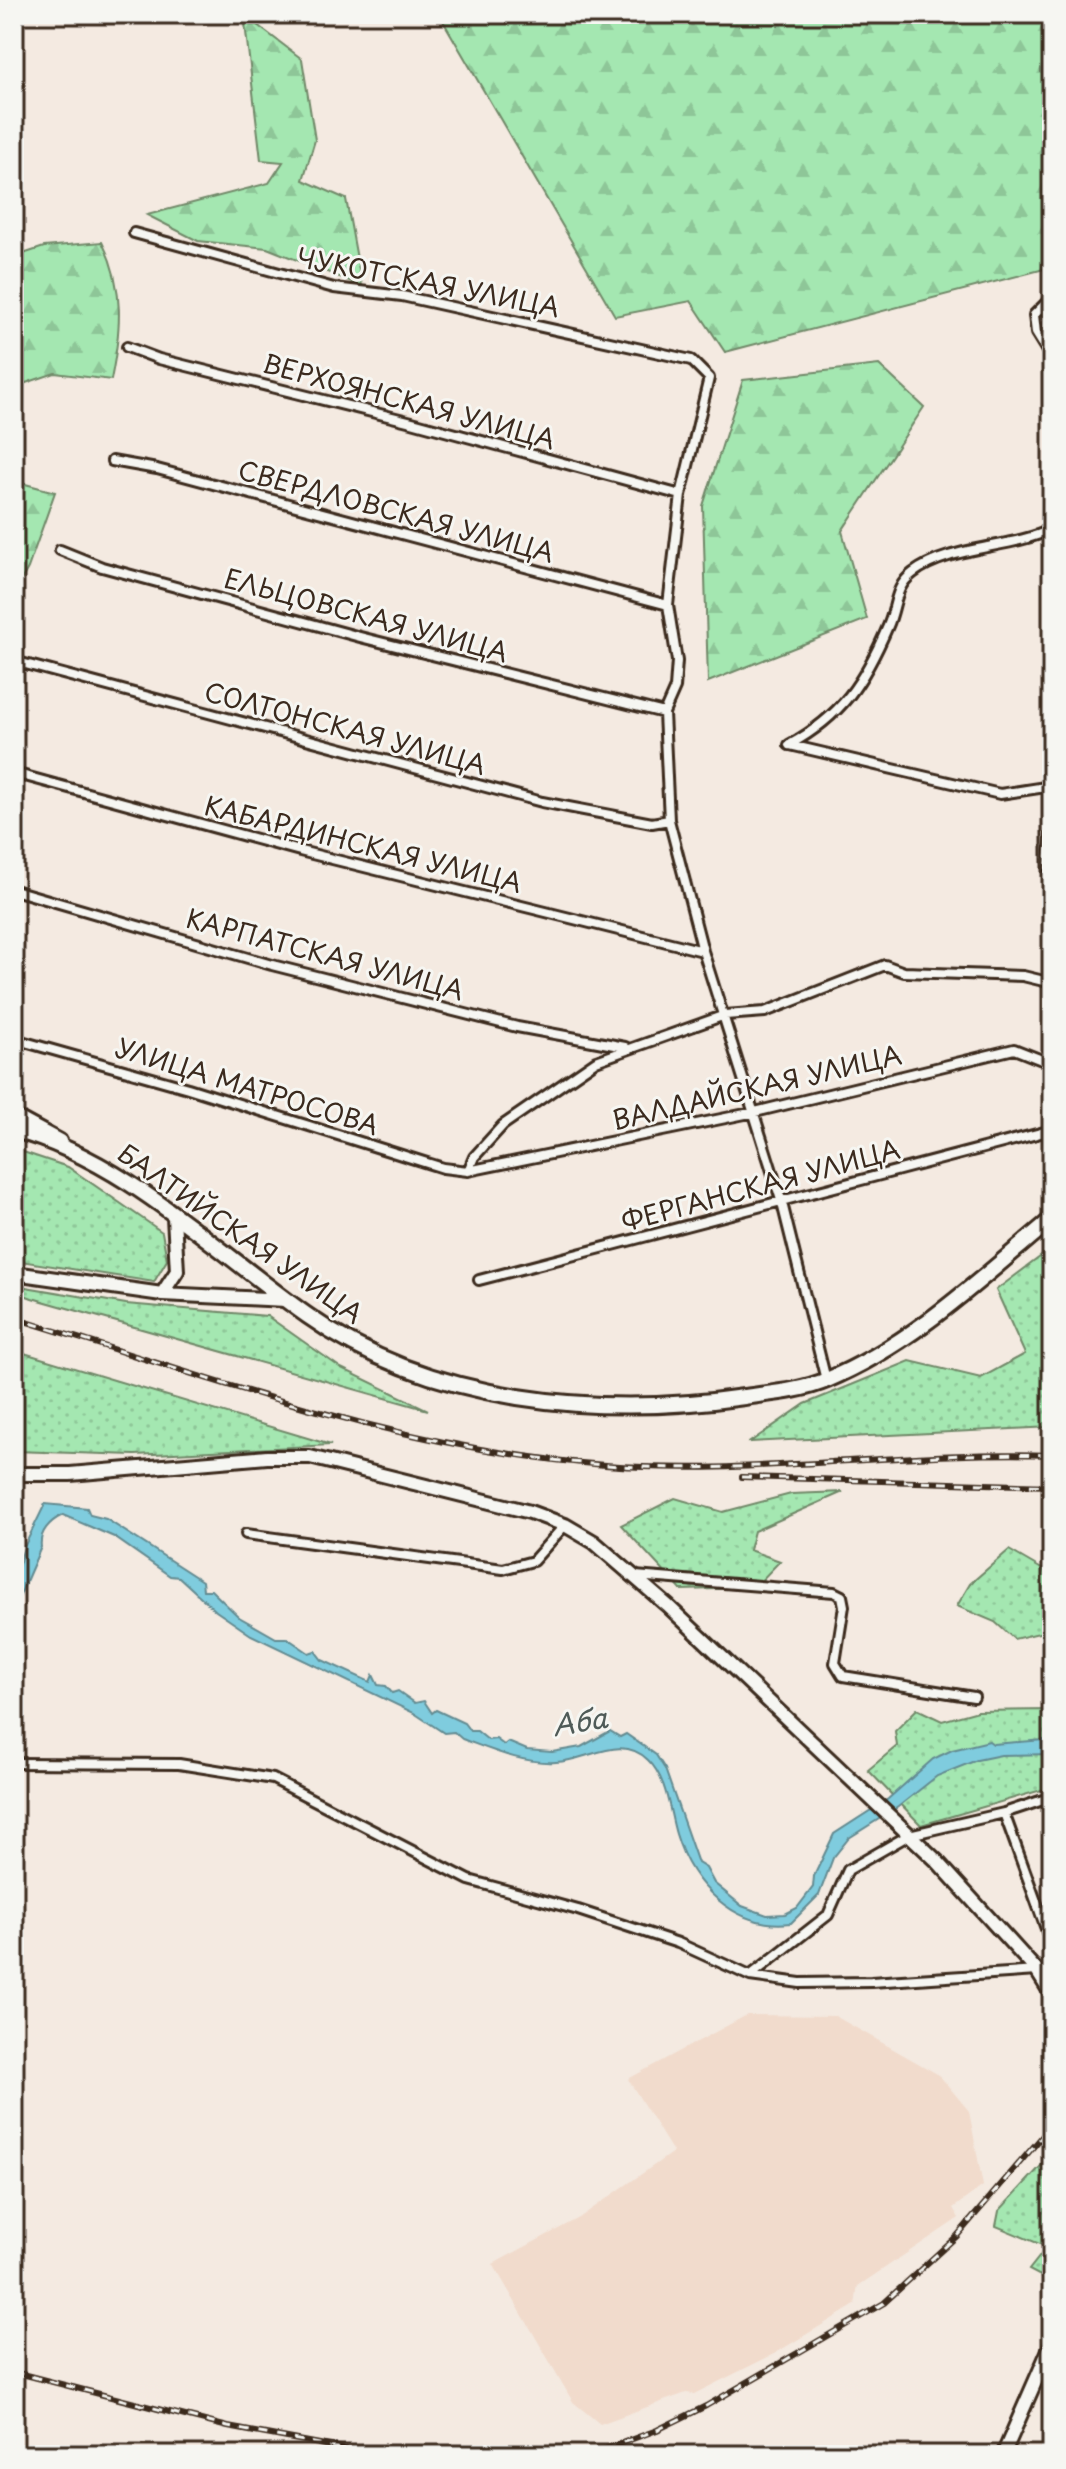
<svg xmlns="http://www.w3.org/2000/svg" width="1066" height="2469" viewBox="0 0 1066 2469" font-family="'Playpen Sans',sans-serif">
  <defs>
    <pattern id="grass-dots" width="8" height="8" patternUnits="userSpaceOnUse" patternTransform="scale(2)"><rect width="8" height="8" fill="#a4e7b1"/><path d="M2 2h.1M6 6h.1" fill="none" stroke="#8ec698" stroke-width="1.8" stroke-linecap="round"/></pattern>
    <pattern id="forest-firs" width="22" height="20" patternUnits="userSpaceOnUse" patternTransform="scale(2)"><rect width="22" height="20" fill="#a4e7b1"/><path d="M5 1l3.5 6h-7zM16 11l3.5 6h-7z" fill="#8ec698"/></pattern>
  </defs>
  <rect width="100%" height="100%" fill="#f4eae1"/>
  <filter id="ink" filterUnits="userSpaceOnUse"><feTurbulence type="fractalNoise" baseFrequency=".0125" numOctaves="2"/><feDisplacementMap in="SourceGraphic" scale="16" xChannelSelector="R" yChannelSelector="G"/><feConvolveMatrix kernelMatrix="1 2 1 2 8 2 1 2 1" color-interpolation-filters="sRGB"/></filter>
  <g filter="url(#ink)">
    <path fill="#f1dbcc" d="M747,2015l88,1 104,59 30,36 14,75 -30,22 6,10 -101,68 -3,19 -81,49 -80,40 -8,-1 -86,31 -27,-22 -80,-138 86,-46 94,-66 -45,-73z"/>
    <path fill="url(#grass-dots)" stroke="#708868" stroke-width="2" d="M14,1149l54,18 94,65 5,28 -13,22 -140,-22z
      M1052,1248v179l-302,15 55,-38 105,-43 71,17 44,-24 -29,-64z
      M14,1285l112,19 141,12 74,52 87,42 -396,-112 -18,-7z
      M14,1350l317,95 -196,10 -121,-4z
      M843,1492l-89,39 -5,19 31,11 -26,27 -73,2 -60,-65 54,-27 48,14 68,-18z
      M1009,1550l43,25v55l-38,9 -19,-17 -38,-16 13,-22z
      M917,1709l25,12 36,-10 74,-1v77l-131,38 -53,-55 29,-24 -2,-15z
      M1052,2154v128l-23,-12 18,-23 -51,-21 3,-15z"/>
    <path fill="url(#forest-firs)" stroke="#708868" stroke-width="2" d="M439,14h613v253l-327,85 -34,-51 -76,15z
      M244,15l58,44 13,81 -12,40 43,19 16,87 -95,-38 -69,-7 -51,-26 122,-32 14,-21 -22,-2z
      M102,242c23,46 19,88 9,138l-56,-7 -41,14v-130l30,-10z
      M879,365l45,42 -82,124 25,88 -159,63 -5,-176 40,-126z
      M14,481l41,11 -27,76 -14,25z"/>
    <path fill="#7fccde" stroke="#648b91" stroke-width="2" d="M45,1504l42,4 3,7 16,4 96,62 1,9h8l28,27 37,21h11l22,15 6,-2 7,9 48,22 3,-7 5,10 8,1 6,7 6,-2 17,12 9,-2 8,12 4,-3 28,13 6,8h7l11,9 8,-1 8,6 4,-3 19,8 25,2 29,-5 29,-16 10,6 6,-3 30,21 9,14 33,94 8,5 8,15 28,23 25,9 18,-1 12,-6 16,-21 1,-11 20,-42 54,-35 45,-40 19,-9 37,-9 4,3 51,-4 8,4v10l-51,1 -24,5 -40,16 -39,31 -49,31 -16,20 -14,37 -28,28c-55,7 -100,-38 -115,-89 -7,-24 -9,-56 -28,-74 -27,-27 -60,1 -92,2 -33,2 -64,-12 -94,-23l-8,-7 -10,1 -30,-20 -163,-78 -35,-24 -37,-34 -9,-1 -56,-39 -51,-22c-13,6 -24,17 -22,32l-27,62v-27l10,-35z"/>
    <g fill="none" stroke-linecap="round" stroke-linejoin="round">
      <defs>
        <path id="street" d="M134,233l200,55 68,8 289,64 18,18 -28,117 -13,110 9,56 -2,27 -11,25 5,107 34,131 79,252 44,177
          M1052,297l-18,18 2,18 16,26
          M127,347l32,12 253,63 269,73
          M112,461l45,8 511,136
          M60,550l42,17 258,70 304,76
          M14,661l528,141 110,21 17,-3
          M789,745c53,-29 75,-63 99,-119 9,-20 6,-39 25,-53 35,-27 98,-24 139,-44
          M790,745l210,49 52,-8
          M14,773l286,78 403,100
          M1052,810l-3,61 3,17
          M14,890l258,75 245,62 108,20
          M14,1039l174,49 255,80 25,3 287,-59 259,-63 38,15
          M468,1171l6,-14 29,-32 93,-64 129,-46 40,-3 120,-47 19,7 119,4 29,7
          M479,1280l573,-150
          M246,1534l257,35 30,-8 32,-36
          M635,1576l199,16 8,4 2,10 -9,57 8,13 131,21
          M14,1763l165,1 94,15 196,101 109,30 100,33 72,33 50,7 71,-1 166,-11
          M1004,1813l45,124
          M750,1976l78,-61 20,-45 61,-35 95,-22 48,-16"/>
        <path id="secondary" d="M14,1116l46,25
          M14,1273l148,21 124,6
          M162,1294l15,-23 -3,-54
          M14,1474h56l197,-17h43l220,55 35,13 29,17 74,64 269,255 100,110 15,24
          M1003,2455l49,-112"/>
        <path id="primary" d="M14,1130c109,28 203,122 294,186 122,87 292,102 436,81 28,-4 57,-6 83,-17 86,-36 154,-102 225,-161"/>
      </defs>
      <use href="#street" stroke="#3b2a1e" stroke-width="14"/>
      <use href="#secondary" stroke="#3b2a1e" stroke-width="18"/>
      <use href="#primary" stroke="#3b2a1e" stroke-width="20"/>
      <use href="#street" stroke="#f6f6f2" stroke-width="8"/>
      <use href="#secondary" stroke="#f6f6f2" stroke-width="12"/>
      <use href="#primary" stroke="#f6f6f2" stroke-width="14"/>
      <defs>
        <path id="rail" d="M14,1318c194,59 388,132 591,147 149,11 298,-15 447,-10
          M742,1477l310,9
          M14,2372l214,55 151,28
          M589,2455l68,-25 49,-24 178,-103 73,-67 95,-111"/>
      </defs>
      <use href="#rail" stroke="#3b2a1e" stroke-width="6"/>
      <use href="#rail" stroke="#f6f6f2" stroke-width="3" stroke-dasharray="9" stroke-linecap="butt"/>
    </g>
  </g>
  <g text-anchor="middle" stroke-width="6" stroke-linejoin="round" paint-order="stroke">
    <g font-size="26" fill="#3b2a1e" stroke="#f6f6f2">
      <text transform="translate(428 283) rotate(11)" y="9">ЧУКОТСКАЯ УЛИЦА</text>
      <text transform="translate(409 402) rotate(15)" y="9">ВЕРХОЯНСКАЯ УЛИЦА</text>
      <text transform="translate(396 512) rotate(15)" y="9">СВЕРДЛОВСКАЯ УЛИЦА</text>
      <text transform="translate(366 616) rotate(15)" y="9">ЕЛЬЦОВСКАЯ УЛИЦА</text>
      <text transform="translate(345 729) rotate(15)" y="9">СОЛТОНСКАЯ УЛИЦА</text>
      <text transform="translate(363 845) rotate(14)" y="9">КАБАРДИНСКАЯ УЛИЦА</text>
      <text transform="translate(325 955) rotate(15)" y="9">КАРПАТСКАЯ УЛИЦА</text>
      <text transform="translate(247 1087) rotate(17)" y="9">УЛИЦА МАТРОСОВА</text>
      <text transform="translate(757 1088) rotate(-13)" y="9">ВАЛДАЙСКАЯ УЛИЦА</text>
      <text transform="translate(761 1186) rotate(-15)" y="9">ФЕРГАНСКАЯ УЛИЦА</text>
      <text transform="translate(240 1234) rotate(35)" y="9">БАЛТИЙСКАЯ УЛИЦА</text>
    </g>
    <g font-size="28" font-style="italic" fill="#4f5b58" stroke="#f6f6f2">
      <text transform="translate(580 1722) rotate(-9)" y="10">Аба</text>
    </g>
  </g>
  <rect width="1066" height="2469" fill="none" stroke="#f6f6f2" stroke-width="48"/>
  <rect x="24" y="24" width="1018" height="2421" fill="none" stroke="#3b2a1e" stroke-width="3" filter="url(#ink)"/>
</svg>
